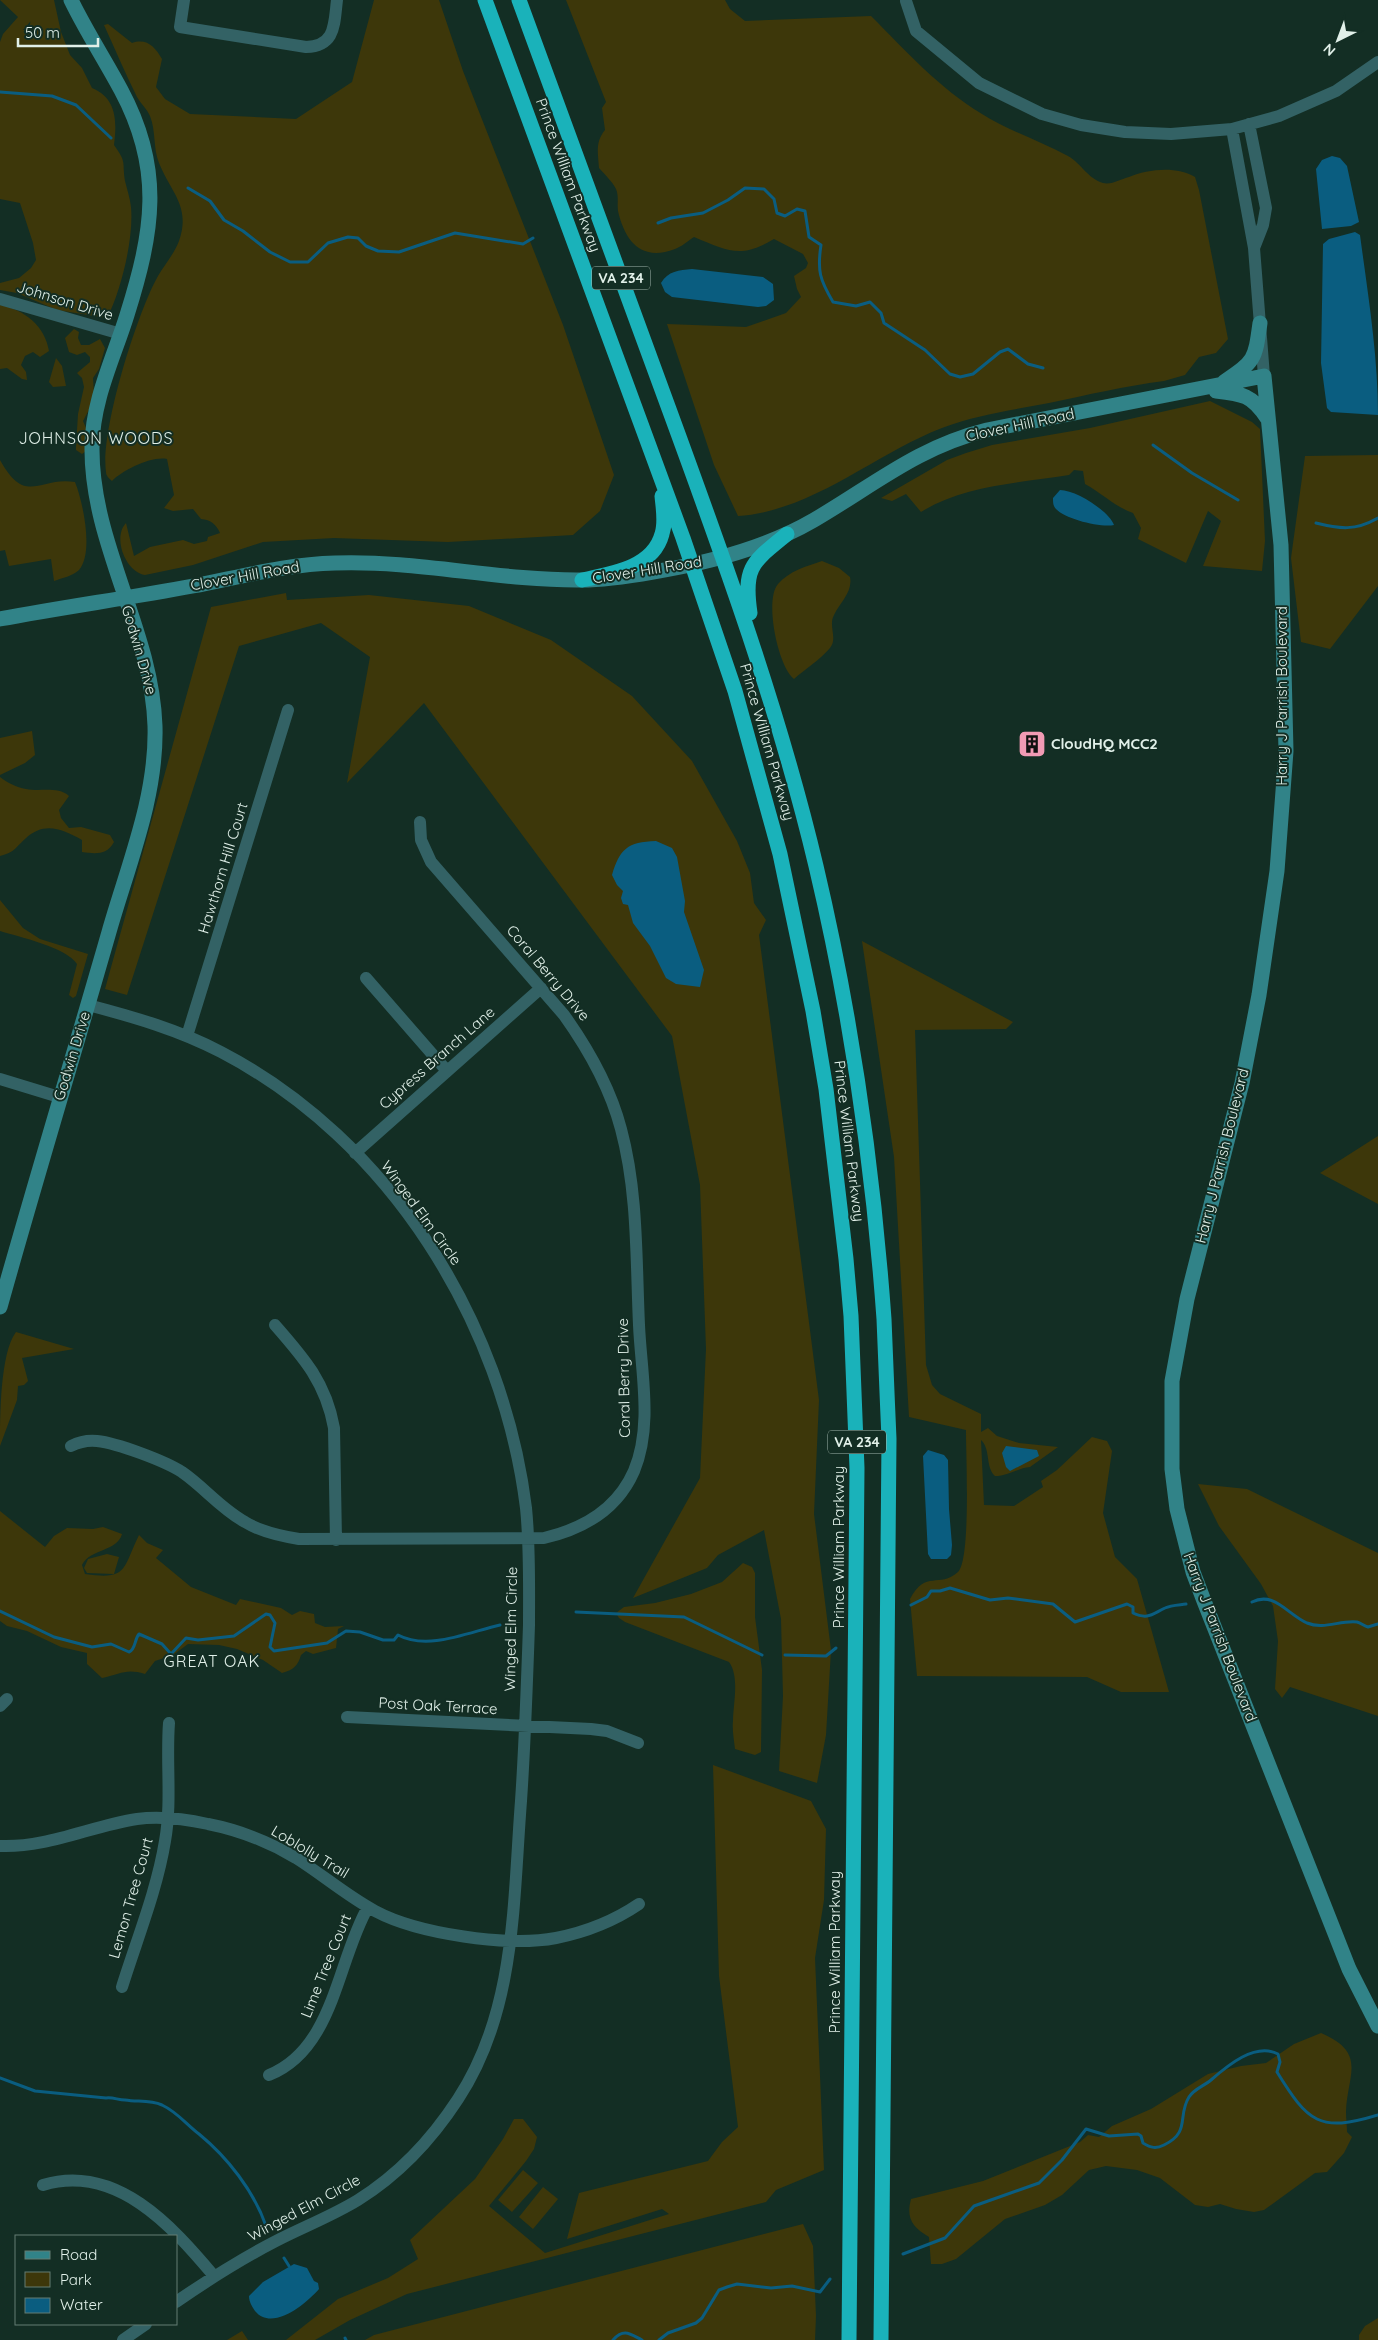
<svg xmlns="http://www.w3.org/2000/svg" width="1378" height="2340" viewBox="0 0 1378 2340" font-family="Quicksand,sans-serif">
  <rect width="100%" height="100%" fill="#132e24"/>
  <path fill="#3d370a" d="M0,0h54l7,32 9,23 12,13 10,20c25,10 25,34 22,57 13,18 8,16 11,36 2,8 5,17 6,26 3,31 -10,84 -24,111l-50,-8 -40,-17 -17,-3v-7l19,-5 12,-10 5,-8 -3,-17 -13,-40 -20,-4v-157l3,-8 15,-17z
    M374,0h65l24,71 100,254 51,150 -14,36 -27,24 -125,7 -114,-4 -71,4 -70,23 -48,10c-19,-3 -33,-37 -19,-52l8,33 16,-9 33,-7 11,4 13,-3 1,-4 12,-4c-4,-9 -9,-13 -19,-14l-8,-10 -20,2 -9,-3 10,-13 -7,-36c-16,-3 -44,11 -55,22 -3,-3 -6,-5 -6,-9 -6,-41 31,-159 52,-196 7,-12 16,-22 21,-35 12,-35 -8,-48 -20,-78 -6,-15 -3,-32 -9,-47 -3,-7 -9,-12 -13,-19 -12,-24 -22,-48 -33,-72l4,-1 24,19c15,-5 23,4 30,16l-6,28 9,12 25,15 106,5 56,-37z
    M566,0h159l5,9 15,12 126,-5c35,35 68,72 111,98 27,17 58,27 86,42 14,8 19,22 35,27 9,2 18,-4 26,-6 19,-8 48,-11 66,0l4,13 29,149 -12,14 -17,4 -14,18 -21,6c-39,5 -77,14 -115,22 -36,7 -73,12 -107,25 -68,26 -129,83 -204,88l-24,-51 -47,-141 79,3 40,-14 15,-16 -4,-8 -3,-13 12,-8 2,-5 -5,-9 -29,-15c-33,20 -46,12 -80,-2 -6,4 -13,10 -19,12 -34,13 -50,-8 -57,-38 -1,-7 1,-15 -2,-22 -4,-8 -11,-14 -17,-21 -1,-15 -4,-26 6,-38l-3,-22 4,-6z
    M0,305c25,5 45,21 49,46l-9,6 -7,-5 -8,4 -4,9 5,7 1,8 -5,-1 -15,-11 -7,1z
    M74,329l5,3 -1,6 3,7h8l11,-6 5,9 -6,21 -6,9 1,16 -4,14 -7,13 3,7v23l-4,3 -6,-4v-3l2,-33 6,-27 -2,-9 -5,-5 13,-11v-5l-5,-5 -8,3 -8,-3 -4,-14z
    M56,358l6,8 4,20 -13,1 -4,-5z
    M1210,401l42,21 8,7 5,112 -3,30 -59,-5 18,-45 -13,-10 -22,52 -48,-24 3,-11 -8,-15c-19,-7 -30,-19 -48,-29l-2,-13 -9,-1 -5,5c-49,8 -105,10 -148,37l-15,-18 -14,7 -11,-3 66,-38 19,-7 26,-8 98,-17z
    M1378,455v131l-48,63 -29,-7 -10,-84 14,-102z
    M0,460c26,47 39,16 75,22 8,20 19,71 4,88 -6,6 -17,8 -25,11l-3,-22 -42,7 -4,-16 -5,1z
    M822,561l17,7 11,9c3,15 -10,25 -16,38 -6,11 4,23 -4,33 -10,12 -25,21 -36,31 -16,-12 -30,-79 -16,-95 11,-13 29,-18 44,-23z
    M286,593l1,7 82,-5 100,11 82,34 81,56 60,65 45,80 13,32 4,30 12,17 -7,15 60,465 -5,114 17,136 -5,85 -9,48 -38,-12 4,-75 -2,-77 -17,-89 -46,25 -11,13 -74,30 67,-120 6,-129 -6,-164 -28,-149 -248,-333 -77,80 23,-126 -49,-34 -82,23 -112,349 -22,-6 106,-382z
    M32,731l3,24 -10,8 -25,12v-37z
    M0,777c8,6 16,10 26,12 14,3 32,-3 43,7l-10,14 2,8 8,10 12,-1 29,8 4,7c-7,13 -18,12 -32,10v-12c-20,-11 -38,-19 -57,-1 -11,10 -10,13 -25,17z
    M0,900l23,28 17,11 48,15 -12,42 -3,2 -4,-3 8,-31c-11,-17 -58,-27 -77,-33z
    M862,941l151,81 -7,7 -91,1 11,335 6,20 8,9 41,20v18l7,-4 9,8 22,7 39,4 -28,20c-12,1 -22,9 -35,9 -10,-9 -4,-27 -14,-36l3,65 30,1 29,-19 -2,-6 16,-11 35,-33 15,4 5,10 -9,62 12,44 22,22 32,113h-48l-34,-15 -170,-1 -7,-77c16,-30 29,-10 48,-27 13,-12 8,-119 8,-142l-57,-13 -15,-260z
    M1378,1136v68l-58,-31z
    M16,1332l58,17 -52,9 6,23 -4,4 -6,1 -1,14 -17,46c0,-29 0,-93 16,-114z
    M1198,1484l49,5 131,64v163l-88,-29 -8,11 -7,-9 3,-48 -5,-35 -12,-22 -42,-58z
    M0,1511l45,36 9,-11 13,-8 26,1 10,-2 19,7c-5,18 -31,14 -40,31l3,9c43,6 37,-4 54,-39l8,8 16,7 -7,8 35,29 45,18 4,-6 41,9 11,7 8,-4 14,3 1,9 10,4 19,-1 -6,3 -2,19 -23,6 -7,-3 -5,4c-3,11 -8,15 -19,18l-19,-13 -26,-11 -18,-4 -31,-1 -15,11 -18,6 -10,13c-19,-6 -24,0 -43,4l-15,-14v-11l-26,-6 -34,-16 -20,-5 -7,-5z
    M107,1554l12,3 -5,17 -27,-1 -3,-5 4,-9z
    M743,1563l9,4 3,6v44l7,53 -1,82 -6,3 -20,-6c-1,-10 -3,-19 -2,-28 0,-17 7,-44 -4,-59l-104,-40 -6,-4 -3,-5 8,-6 31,-4 36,-9 31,-12z
    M713,1765l98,36 15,28 -2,71 -9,58 9,212 -48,20 -10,12 -359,92 -57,26 -35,20h-29l52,-41 50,-21 30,-19 -8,-19 65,-61 28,-40 11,-20h9l14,18 -3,12 -8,12 -37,45 56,47 124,-39 -7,-5 -95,30 12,-46 129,-32 14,-19 16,-15 -19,-151z
    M1321,2033c47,20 26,42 25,79 0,7 1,14 1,20l5,5 -8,16 -17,19 -12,1 -51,37 -10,2 -18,-3 -16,-5 -12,3 -13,-2 -35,-27 -23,-8 -31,-4 -17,4 -27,25 -17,10 -40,14 -49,40 -14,5h-11l-2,-27c-17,-10 -23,-19 -18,-38l72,-18 97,-39 8,-7 11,2 13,-11 39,-17 57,-35 33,-8 25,-3 28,-19z
    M523,2170l15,13 -26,29 -14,-12z
    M543,2187l15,12 -25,30 -14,-12z
    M803,2224l10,22 3,70 -1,24h-450l9,-5z
    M1378,2318v22h-19v-5l6,-9z
    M242,2331l6,9h-21z"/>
  <path fill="#0a5d80" d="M1332,156l8,2 7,8 12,56 -8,4 -29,3 -6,-60 6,-9z
    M1355,232l5,3c8,60 18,120 18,180l-47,-3 -4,-4 -6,-45 2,-119 6,-5z
    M692,269l71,8 10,7 1,16 -8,6 -8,1 -86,-10 -7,-5 -4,-9c7,-12 18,-13 31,-14z
    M1060,490c16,0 49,21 54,35 -13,3 -49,-6 -58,-16 -3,-3 -3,-7 -3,-11z
    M656,841l16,7 5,9 8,44 -1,11 20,58 -4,17 -24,-3 -10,-6 -16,-32 -17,-23 -5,-18 -5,-1 -2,-6 2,-7 -6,-6 -5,-10c8,-26 15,-33 44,-34z
    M1006,1446l31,4 2,6 -29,15 -4,-4 -4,-14z
    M928,1450l16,5 4,5 1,49 3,36 -1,10 -4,4h-16l-3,-5 -5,-98z
    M294,2264l13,4 7,13 4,2 1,6c-13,15 -47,43 -64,22 -3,-5 -6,-9 -6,-15l14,-14z"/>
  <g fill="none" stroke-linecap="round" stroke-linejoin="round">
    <path stroke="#0a5d80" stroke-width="3" d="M0,92l52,4 24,9 35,33
      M188,188l22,13 14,19 19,11 27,21 20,10h18l20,-19 20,-6 10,1 8,8 12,5 21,1 56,-19 68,11 10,-6
      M658,223l13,-5 32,-5 25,-13 17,-12 19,1 10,10 3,14 8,3 12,-7 8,2 4,26 12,8c-4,26 -1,35 12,57l23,4 14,-4 11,11 3,10 41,27 25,24 10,3 13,-3 27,-22 8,-3 20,15 15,4
      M1153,445l39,28 46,27
      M1316,523c24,6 39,8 62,-5
      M1252,1602c22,-11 35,12 55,21 17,7 33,-3 50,-1 4,1 7,4 11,5l10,-3
      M911,1605l16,-8 4,-6h9l10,-3 40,12 18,-2 45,6 22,18 52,-18 6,3v6c15,7 19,1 32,-5 6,-3 14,-3 21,-4
      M0,1611l54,26 38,10 19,-3 18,8c7,-3 5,-12 10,-18l23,10 9,10 15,-16 12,2 36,-4 32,-22 4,1 5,8 -5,24 4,4 53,-8 19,-12 14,1 23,8h11l4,-5c30,16 71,-3 102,-10
      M576,1612l108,5 78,38
      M785,1655l41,1 10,-8
      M0,2078l35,13 71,7c7,-1 12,2 19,2 13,2 25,0 37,5 15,7 24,19 37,29 28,23 55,57 67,92
      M903,2254l42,-16 29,-32 65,-23 23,-23 24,-31 23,7 29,-2 3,2 2,7c8,5 13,6 21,2 27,-13 13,-29 25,-48 5,-8 15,-11 22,-17 16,-14 44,-38 67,-26l2,8 -3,10c31,50 42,61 101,43
      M284,2258l5,8
      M345,2338l1,2
      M613,2340c11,-12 17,-6 29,0
      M659,2340l9,-7 28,-10 6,-5 17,-28 8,-3 10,-3 34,4 21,-2 28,6 10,-13"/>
    <path stroke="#336265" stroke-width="12" d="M184,0l-4,27 126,20c30,-1 28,-23 31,-47
      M906,1l10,30 63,52 63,31 39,11 44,7 46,2 61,-5 47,-13 57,-25 42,-29
      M1249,124l17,84 -3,17 -9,23
      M1232,129l22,119 10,128
      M0,299l121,35
      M366,978l81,93
      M88,1005c46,12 91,25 133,47 169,88 282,270 305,456 4,39 3,79 3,117 -2,59 -4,117 -8,176 -8,102 -5,210 -63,298 -26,40 -60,76 -100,101 -26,16 -55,27 -82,41 -35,18 -68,39 -100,61
      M187,1036l101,-326
      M0,1079l59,18
      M355,1153l186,-165
      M275,1325c29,33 51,58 59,103l2,112
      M71,1446c8,-4 17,-6 26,-5 20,2 68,20 85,31 23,16 38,36 63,50 16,10 35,14 54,17l245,-1c39,-9 73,-28 90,-67 19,-45 7,-99 5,-146 -3,-65 -1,-133 -18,-196 -11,-42 -32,-79 -57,-114l-133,-153 -10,-22 -1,-18
      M0,1706l7,-7
      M347,1717l244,12 16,2 31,12
      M0,1846c47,2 91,-20 137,-27 24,-3 48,0 71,5 31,6 61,18 88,34 27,17 51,38 79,53 43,23 133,36 181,27 30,-6 58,-17 83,-34
      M122,1987c15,-48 35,-97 43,-146 7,-39 1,-79 4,-118
      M269,2075c65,-26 68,-114 99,-168
      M43,2185c73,-22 129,41 171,91
      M123,2340l23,-16"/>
    <path stroke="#318388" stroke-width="15" d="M1224,382c31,-21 31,-22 36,-59
      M1216,391c27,3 36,4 51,27
      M0,619c64,-12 129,-21 193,-33 47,-9 94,-22 142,-23 83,-3 164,18 247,17 24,0 48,-4 71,-8 55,-9 113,-24 161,-52 60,-35 104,-73 173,-90l277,-54 17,169 5,206 -9,120 -18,124 -17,88 -55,216 -15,82v88l5,40 16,63 11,29 145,368 29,57
      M0,1307c35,-125 73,-250 109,-375 19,-67 48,-135 46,-206 -3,-96 -64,-182 -63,-279 0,-46 22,-90 35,-132 26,-83 37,-145 -6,-225 -16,-30 -35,-59 -50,-90"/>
    <path stroke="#1ab2ba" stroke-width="15" d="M485,0l198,538 52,153 45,163 33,157 13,78 20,170 5,57 6,152 -8,872
      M519,0c50,136 100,273 150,409 55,150 110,301 147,457 35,148 57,300 68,453 2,39 3,80 5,120l-8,901
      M582,580c29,-6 71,-12 80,-46 4,-12 1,-26 0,-38
      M750,613c-7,-47 3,-51 37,-79"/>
  </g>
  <defs>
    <symbol id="building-square" viewBox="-11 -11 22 22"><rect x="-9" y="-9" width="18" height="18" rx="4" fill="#f19ab4" stroke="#132e24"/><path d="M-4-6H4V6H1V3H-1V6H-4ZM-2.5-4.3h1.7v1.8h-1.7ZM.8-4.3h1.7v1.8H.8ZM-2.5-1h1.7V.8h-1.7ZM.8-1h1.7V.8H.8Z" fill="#111"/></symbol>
  </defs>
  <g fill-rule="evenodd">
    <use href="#building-square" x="1016" y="728" width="32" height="32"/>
  </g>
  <g text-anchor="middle" stroke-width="4" stroke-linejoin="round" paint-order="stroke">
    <g fill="#132e24" stroke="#a3b6ae" stroke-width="1">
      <rect x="592" y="266.5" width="58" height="23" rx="4"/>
      <rect x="828" y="1430.5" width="58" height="23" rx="4"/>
    </g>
    <g font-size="14" font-weight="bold" fill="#e1f0e9">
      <text x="621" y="283">VA 234</text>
      <text x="857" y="1447">VA 234</text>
    </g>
    <g font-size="15" fill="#e1f0e9" stroke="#132e24">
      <text transform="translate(568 175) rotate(70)" y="5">Prince William Parkway</text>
      <text transform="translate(65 301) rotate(17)" y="5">Johnson Drive</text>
      <text transform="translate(1020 425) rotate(-12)" y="5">Clover Hill Road</text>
      <text transform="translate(647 570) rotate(-9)" y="5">Clover Hill Road</text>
      <text transform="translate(245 576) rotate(-10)" y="5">Clover Hill Road</text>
      <text transform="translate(139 650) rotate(74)" y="5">Godwin Drive</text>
      <text transform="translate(1282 696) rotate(-90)" y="5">Harry J Parrish Boulevard</text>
      <text transform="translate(767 742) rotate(74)" y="5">Prince William Parkway</text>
      <text transform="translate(223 868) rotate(-73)" y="5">Hawthorn Hill Court</text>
      <text transform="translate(548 973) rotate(50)" y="5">Coral Berry Drive</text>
      <text transform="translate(72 1056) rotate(-73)" y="5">Godwin Drive</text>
      <text transform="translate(437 1058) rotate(-41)" y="5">Cypress Branch Lane</text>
      <text transform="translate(849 1141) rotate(83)" y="5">Prince William Parkway</text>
      <text transform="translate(1222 1156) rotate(-76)" y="5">Harry J Parrish Boulevard</text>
      <text transform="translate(421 1213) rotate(54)" y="5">Winged Elm Circle</text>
      <text transform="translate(624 1378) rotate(-91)" y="5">Coral Berry Drive</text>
      <text transform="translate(839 1547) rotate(-90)" y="5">Prince William Parkway</text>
      <text transform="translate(511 1629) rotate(-89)" y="5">Winged Elm Circle</text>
      <text transform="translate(1220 1637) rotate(69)" y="5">Harry J Parrish Boulevard</text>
      <text transform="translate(438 1706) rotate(3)" y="5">Post Oak Terrace</text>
      <text transform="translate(310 1852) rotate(31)" y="5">Loblolly Trail</text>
      <text transform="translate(131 1898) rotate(-74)" y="5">Lemon Tree Court</text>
      <text transform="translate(835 1952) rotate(-90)" y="5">Prince William Parkway</text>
      <text transform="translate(326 1966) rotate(-68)" y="5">Lime Tree Court</text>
      <text transform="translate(304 2208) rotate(-28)" y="5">Winged Elm Circle</text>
    </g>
    <g font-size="15" font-weight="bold" fill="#e1f0e9" stroke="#132e24" text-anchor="start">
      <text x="1051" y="749">CloudHQ MCC2</text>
    </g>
    <g font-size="16" letter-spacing="1" fill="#e1f0e9" stroke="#132e24">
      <text x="96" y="444">JOHNSON WOODS</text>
      <text x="212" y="1667">GREAT OAK</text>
    </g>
  </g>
  <rect x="15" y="2235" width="162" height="90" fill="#132e24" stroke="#657c73"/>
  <rect x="25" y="2251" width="25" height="8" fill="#318388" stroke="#657c73"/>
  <text x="60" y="2260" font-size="15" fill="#e1f0e9">Road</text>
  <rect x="25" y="2272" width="25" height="15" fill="#3d370a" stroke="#657c73"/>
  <text x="60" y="2285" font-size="15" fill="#e1f0e9">Park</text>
  <rect x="25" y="2298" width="25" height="15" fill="#0a5d80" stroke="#657c73"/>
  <text x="60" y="2310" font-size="15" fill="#e1f0e9">Water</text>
  <g transform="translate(1338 40) rotate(222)" stroke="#132e24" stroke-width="4" paint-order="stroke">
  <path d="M0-4L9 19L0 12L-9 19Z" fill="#e1f0e9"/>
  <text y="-8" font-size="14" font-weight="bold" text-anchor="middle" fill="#e1f0e9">N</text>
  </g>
  <path d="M18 38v8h80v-8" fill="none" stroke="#e1f0e9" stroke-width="2.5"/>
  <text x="25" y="38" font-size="15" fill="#e1f0e9" stroke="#132e24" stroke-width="4" paint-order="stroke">50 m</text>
</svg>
